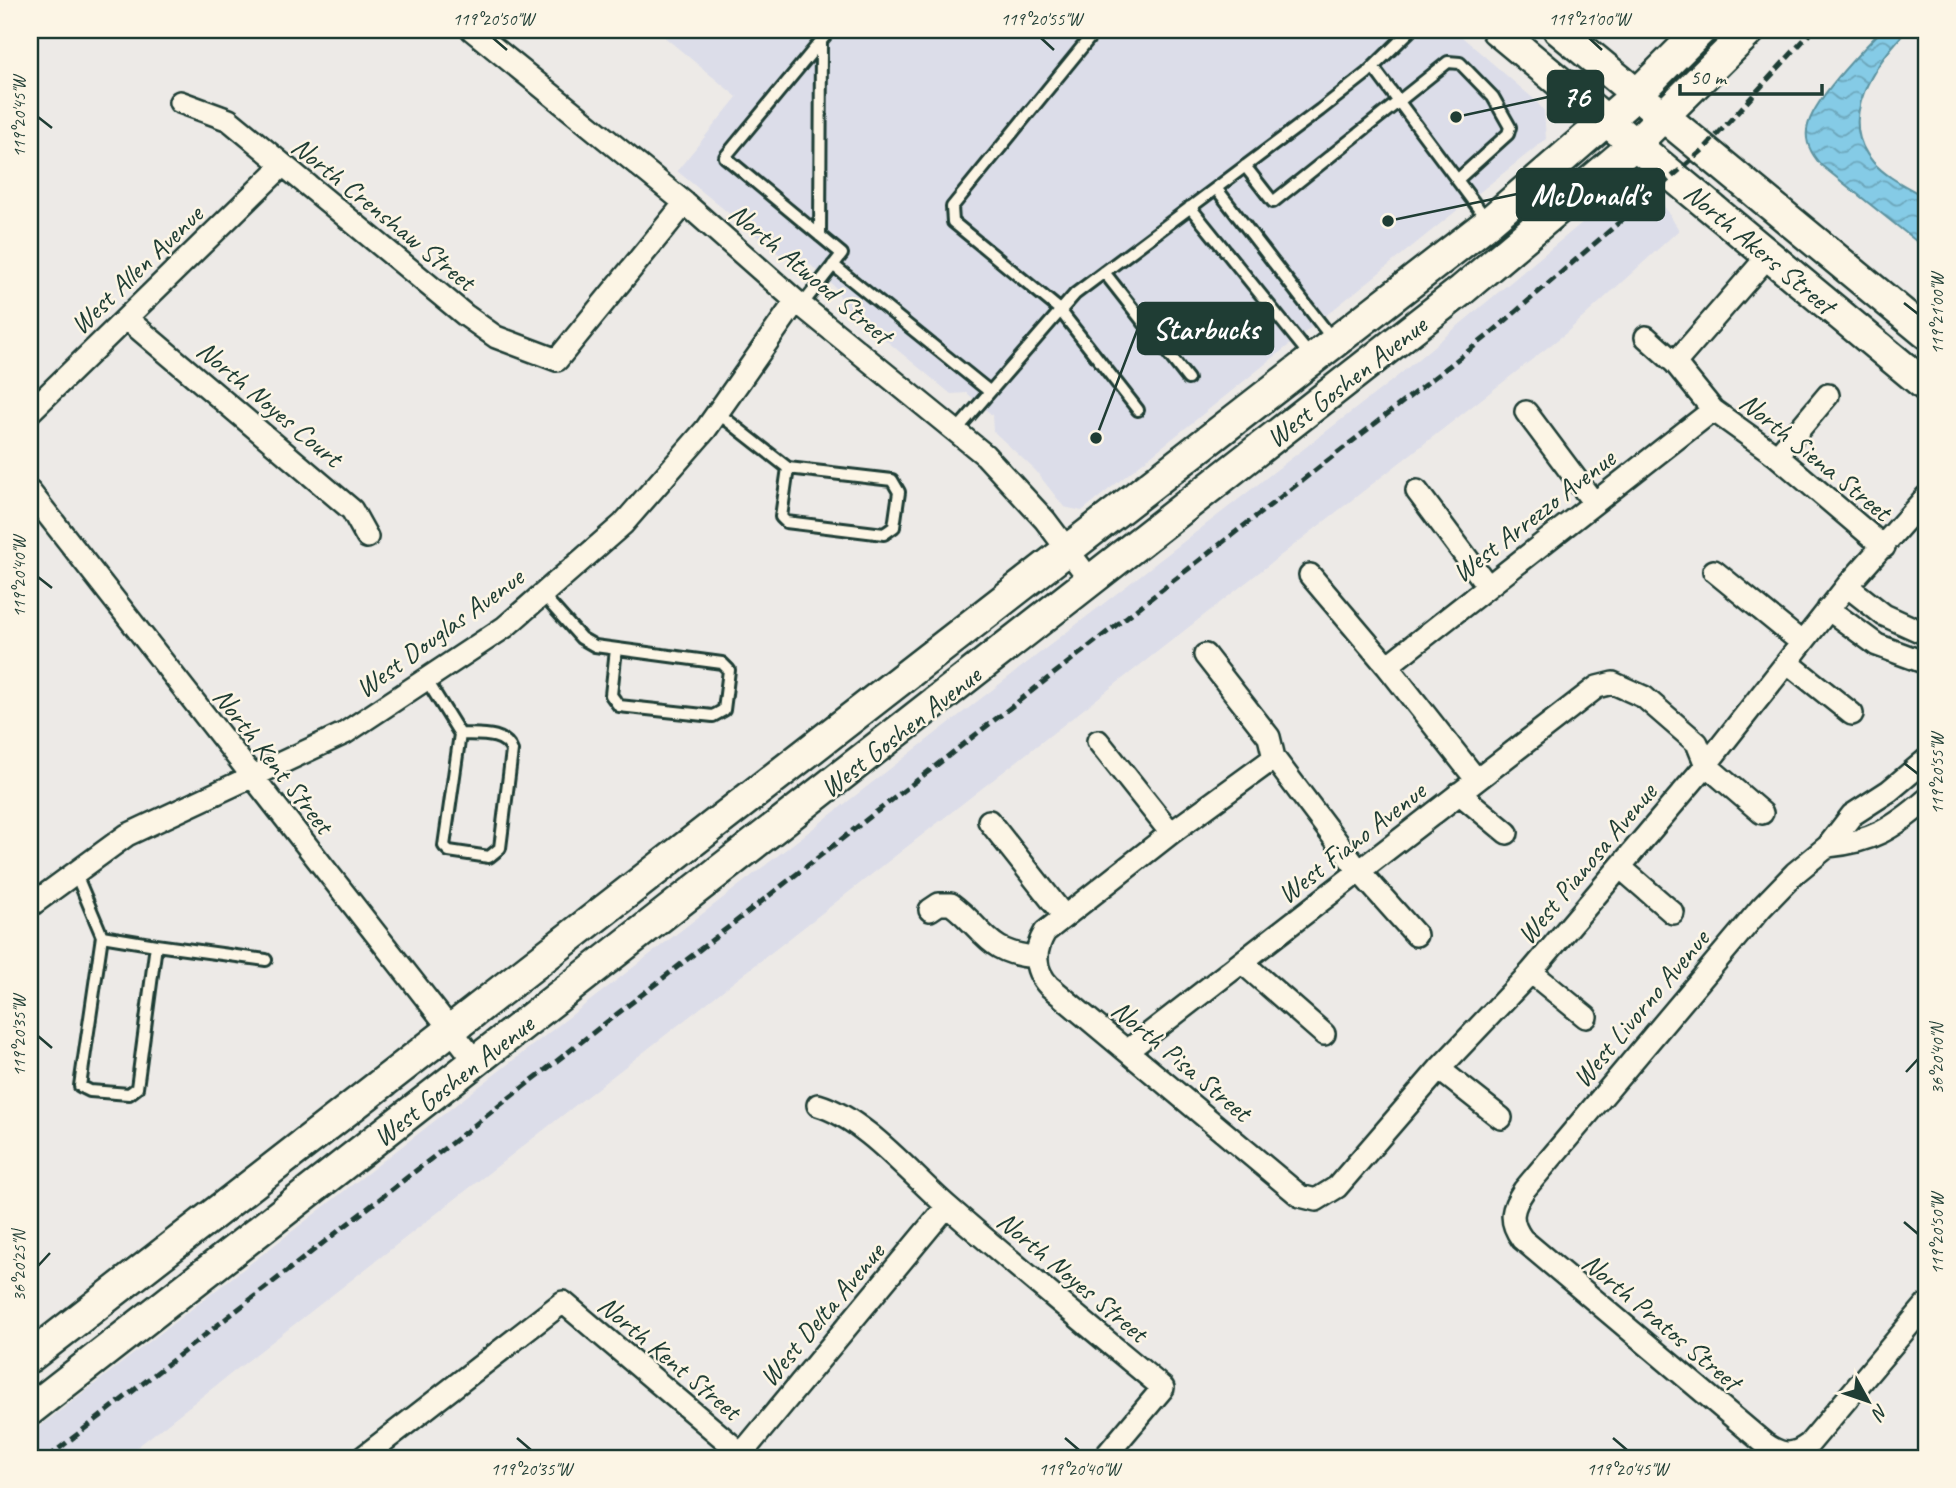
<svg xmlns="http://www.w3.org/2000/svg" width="1956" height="1488" viewBox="0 0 1956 1488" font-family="Caveat,sans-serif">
  <defs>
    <pattern id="water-waves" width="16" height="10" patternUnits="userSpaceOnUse" patternTransform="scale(1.75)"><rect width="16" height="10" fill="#85cbe6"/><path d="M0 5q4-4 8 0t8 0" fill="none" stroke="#6ca6bb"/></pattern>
  </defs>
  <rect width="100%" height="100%" fill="#edeae7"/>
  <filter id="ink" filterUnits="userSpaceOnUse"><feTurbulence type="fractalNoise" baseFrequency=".0143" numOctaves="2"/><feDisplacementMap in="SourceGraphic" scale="14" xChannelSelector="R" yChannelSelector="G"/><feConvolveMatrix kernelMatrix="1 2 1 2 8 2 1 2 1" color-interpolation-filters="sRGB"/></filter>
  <g filter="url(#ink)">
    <path fill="#dcdde9" d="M656,30h798l81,70 9,11 2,28 -464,372 -18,-4 -29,-37 -42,-39 -1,-16 -25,-22 -16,1 -107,-88 -8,-18 -32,-29h-19l-108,-88 60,-74z
      M1641,184l21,19 17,27 -113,103 -1443,1125h-93v-24l1364,-1055 231,-192z"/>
    <path fill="url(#water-waves)" stroke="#5c929f" stroke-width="2" d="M1882,30h25c-31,33 -72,89 -34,132 14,16 35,25 53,36v51l-105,-84c-9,-10 -16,-21 -14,-35 3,-27 55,-80 75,-100z"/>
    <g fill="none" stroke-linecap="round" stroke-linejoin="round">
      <defs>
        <path id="service" d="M1096,30l-144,177 1,15 106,87 79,101
          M1373,67l114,153
          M1245,166l28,36 175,-140 12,1 33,34 17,30 -2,7 -51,46
          M1216,188l118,153
          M1190,207l121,150
          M820,236l1,-195
          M833,265l156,126
          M1104,272l84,107
          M802,305l40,-51 -117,-97 105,-127
          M718,413l70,55 -7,49 5,5 98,12 10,-7 5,-35 -7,-12 -104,-12
          M956,431l119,-137 245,-184 47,-37 44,-43
          M542,594l39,44 14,8 127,17 7,7 -5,40 -11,6 -94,-10 -8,-11 5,-46
          M426,679l34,55 -16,112 5,5 40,6 11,-9 12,-97c-7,-20 -34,-16 -52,-17
          M75,872l27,64 -22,150 10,5 39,3 8,-6 19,-143 -54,-9
          M156,945l110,15"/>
        <path id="minor" d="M472,30l213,173 111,98 189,154 60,65 46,61
          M180,102l49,18 236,195 31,22 61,23 128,-157
          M127,319l225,191 15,27
          M1646,337l29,26 38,47 64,46 107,91
          M1675,363l93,-107
          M30,412l252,-246
          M1526,412l68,91
          M1777,456l51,-61
          M1417,491l70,94
          M30,492l446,570
          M1714,571l87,71
          M1310,575l77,91 89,113
          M1847,586l37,29 42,19
          M1828,609l49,36 49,18
          M1205,655l64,82 5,21 85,113 57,64
          M1787,662l65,52
          M1387,666l326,-256
          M1098,741l73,92
          M1274,758l-103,75 -126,99c-11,19 -12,37 4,54l251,210 16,4 21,-13 102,-118 92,-97 175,-207 141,-179 79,-89
          M1926,760l-37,31 -37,24 -24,31 -33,27 -34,35 -237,282c-12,18 -16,30 -2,49l242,204c17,12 28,14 45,1l117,-139
          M1459,793l48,40
          M989,821l75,95
          M1828,846c43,-4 66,-18 98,-46
          M1620,867l53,46
          M30,906l97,-71 218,-102 160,-106 118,-103 83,-95 90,-128
          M930,910l9,-6h12c34,25 35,50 86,53
          M1243,963l81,71
          M1531,972l55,45
          M1127,1051l470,-364 16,-4 31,14 53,46 9,22 56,48
          M1439,1069l62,49
          M818,1105c47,14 92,69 129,101 71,62 144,122 216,182l-59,70
          M362,1458l201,-156 179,152
          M738,1458l209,-252"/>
        <path id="secondary" d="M1497,30l429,356
          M1559,30l367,303
          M30,1357l1459,-1135 148,-128 64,-64
          M30,1410l1432,-1120 173,-146 115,-114"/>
      </defs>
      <use href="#service" stroke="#1f3d34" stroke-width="16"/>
      <use href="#minor" stroke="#1f3d34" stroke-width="26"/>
      <use href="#secondary" stroke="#1f3d34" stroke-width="35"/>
      <use href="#service" stroke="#fcf5e5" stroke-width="10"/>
      <use href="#minor" stroke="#fcf5e5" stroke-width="21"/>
      <use href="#secondary" stroke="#fcf5e5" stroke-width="30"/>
      <path stroke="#1f3d34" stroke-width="5" stroke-dasharray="10 5" stroke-linecap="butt" d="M47,1458l1443,-1124 214,-185 109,-119"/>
    </g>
  </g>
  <path fill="none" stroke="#1f3d34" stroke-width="2.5" d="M493,38l14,12M1041,38l13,12M1589,38l13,12M38,117l14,11M1904,303l14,11M38,577l14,11M1904,763l14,11M38,1036l14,12M1906,1072l12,-13M1904,1222l14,12M38,1266l12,-13M517,1438l14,12M1065,1438l14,12M1613,1438l14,12"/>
  <g text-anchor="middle" stroke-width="5" stroke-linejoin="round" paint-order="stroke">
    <g font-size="28" fill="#1f3d34" stroke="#fcf5e5">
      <text transform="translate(384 213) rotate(39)" y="10">North Crenshaw Street</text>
      <text transform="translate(1760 248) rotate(40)" y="10">North Akers Street</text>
      <text transform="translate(136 269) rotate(-44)" y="10">West Allen Avenue</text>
      <text transform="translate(811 273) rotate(40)" y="10">North Atwood Street</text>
      <text transform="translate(1346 381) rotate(-38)" y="10">West Goshen Avenue</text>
      <text transform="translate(270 403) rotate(40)" y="10">North Noyes Court</text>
      <text transform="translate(1816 456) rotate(39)" y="10">North Siena Street</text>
      <text transform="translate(1533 515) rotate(-38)" y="10">West Arrezzo Avenue</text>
      <text transform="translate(439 632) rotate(-36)" y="10">West Douglas Avenue</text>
      <text transform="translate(900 731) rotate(-38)" y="10">West Goshen Avenue</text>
      <text transform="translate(274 760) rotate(52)" y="10">North Kent Street</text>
      <text transform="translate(1351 842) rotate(-38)" y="10">West Fiano Avenue</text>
      <text transform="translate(1586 863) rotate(-50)" y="10">West Pianosa Avenue</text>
      <text transform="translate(1640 1008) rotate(-50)" y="10">West Livorno Avenue</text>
      <text transform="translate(1182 1060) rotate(40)" y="10">North Pisa Street</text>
      <text transform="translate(453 1080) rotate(-38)" y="10">West Goshen Avenue</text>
      <text transform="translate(1073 1276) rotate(40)" y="10">North Noyes Street</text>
      <text transform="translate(821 1314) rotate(-50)" y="10">West Delta Avenue</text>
      <text transform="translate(1662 1321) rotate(40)" y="10">North Pratos Street</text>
      <text transform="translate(670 1357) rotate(40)" y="10">North Kent Street</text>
    </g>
  </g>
  <path fill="none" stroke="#1f3d34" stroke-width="2.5" d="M1456 117L1548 97M1388 221L1517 194M1096 438L1138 328"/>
  <g fill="#1f3d34" stroke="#fcf5e5" stroke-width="2.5">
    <circle cx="1456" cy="117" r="7"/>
    <circle cx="1388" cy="221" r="7"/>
    <circle cx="1096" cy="438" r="7"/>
  </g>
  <g fill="#1f3d34" stroke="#1f3d34" stroke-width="2.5">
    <rect x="1548" y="71" width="55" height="51" rx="7"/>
    <rect x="1517" y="169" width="147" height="51" rx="7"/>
    <rect x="1138" y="303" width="135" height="51" rx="7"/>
  </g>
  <g font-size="30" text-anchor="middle" font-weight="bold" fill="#fff">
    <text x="1576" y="107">76</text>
    <text x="1590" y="205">McDonald's</text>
    <text x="1206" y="339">Starbucks</text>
  </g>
  <rect width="1956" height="1488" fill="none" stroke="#fcf5e5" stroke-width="77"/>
  <g transform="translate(1868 1401) rotate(130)" stroke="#fcf5e5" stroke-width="5" paint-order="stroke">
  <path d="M0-5L12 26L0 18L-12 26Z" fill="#1f3d34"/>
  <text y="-10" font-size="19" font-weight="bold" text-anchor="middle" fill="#1f3d34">N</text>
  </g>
  <path d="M1680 84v10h142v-10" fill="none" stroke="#1f3d34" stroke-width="3.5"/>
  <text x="1690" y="84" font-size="21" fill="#1f3d34" stroke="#fcf5e5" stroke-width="5" paint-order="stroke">50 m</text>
  <rect x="38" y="38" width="1880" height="1412" fill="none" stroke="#1f3d34" stroke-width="2.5"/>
  <g font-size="18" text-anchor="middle" fill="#1f3d34">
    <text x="493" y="25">119°20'50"W</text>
    <text x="1041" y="25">119°20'55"W</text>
    <text x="1589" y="25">119°21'00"W</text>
    <text transform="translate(19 117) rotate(-90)" y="6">119°20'45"W</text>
    <text transform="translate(1937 314) rotate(-90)" y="6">119°21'00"W</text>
    <text transform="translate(19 577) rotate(-90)" y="6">119°20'40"W</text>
    <text transform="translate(1937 774) rotate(-90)" y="6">119°20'55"W</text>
    <text transform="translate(19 1036) rotate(-90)" y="6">119°20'35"W</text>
    <text transform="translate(1937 1059) rotate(-90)" y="6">36°20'40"N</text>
    <text transform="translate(1937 1234) rotate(-90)" y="6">119°20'50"W</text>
    <text transform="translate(19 1266) rotate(-90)" y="6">36°20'25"N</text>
    <text x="531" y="1475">119°20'35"W</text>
    <text x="1079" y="1475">119°20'40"W</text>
    <text x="1627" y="1475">119°20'45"W</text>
  </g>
</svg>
